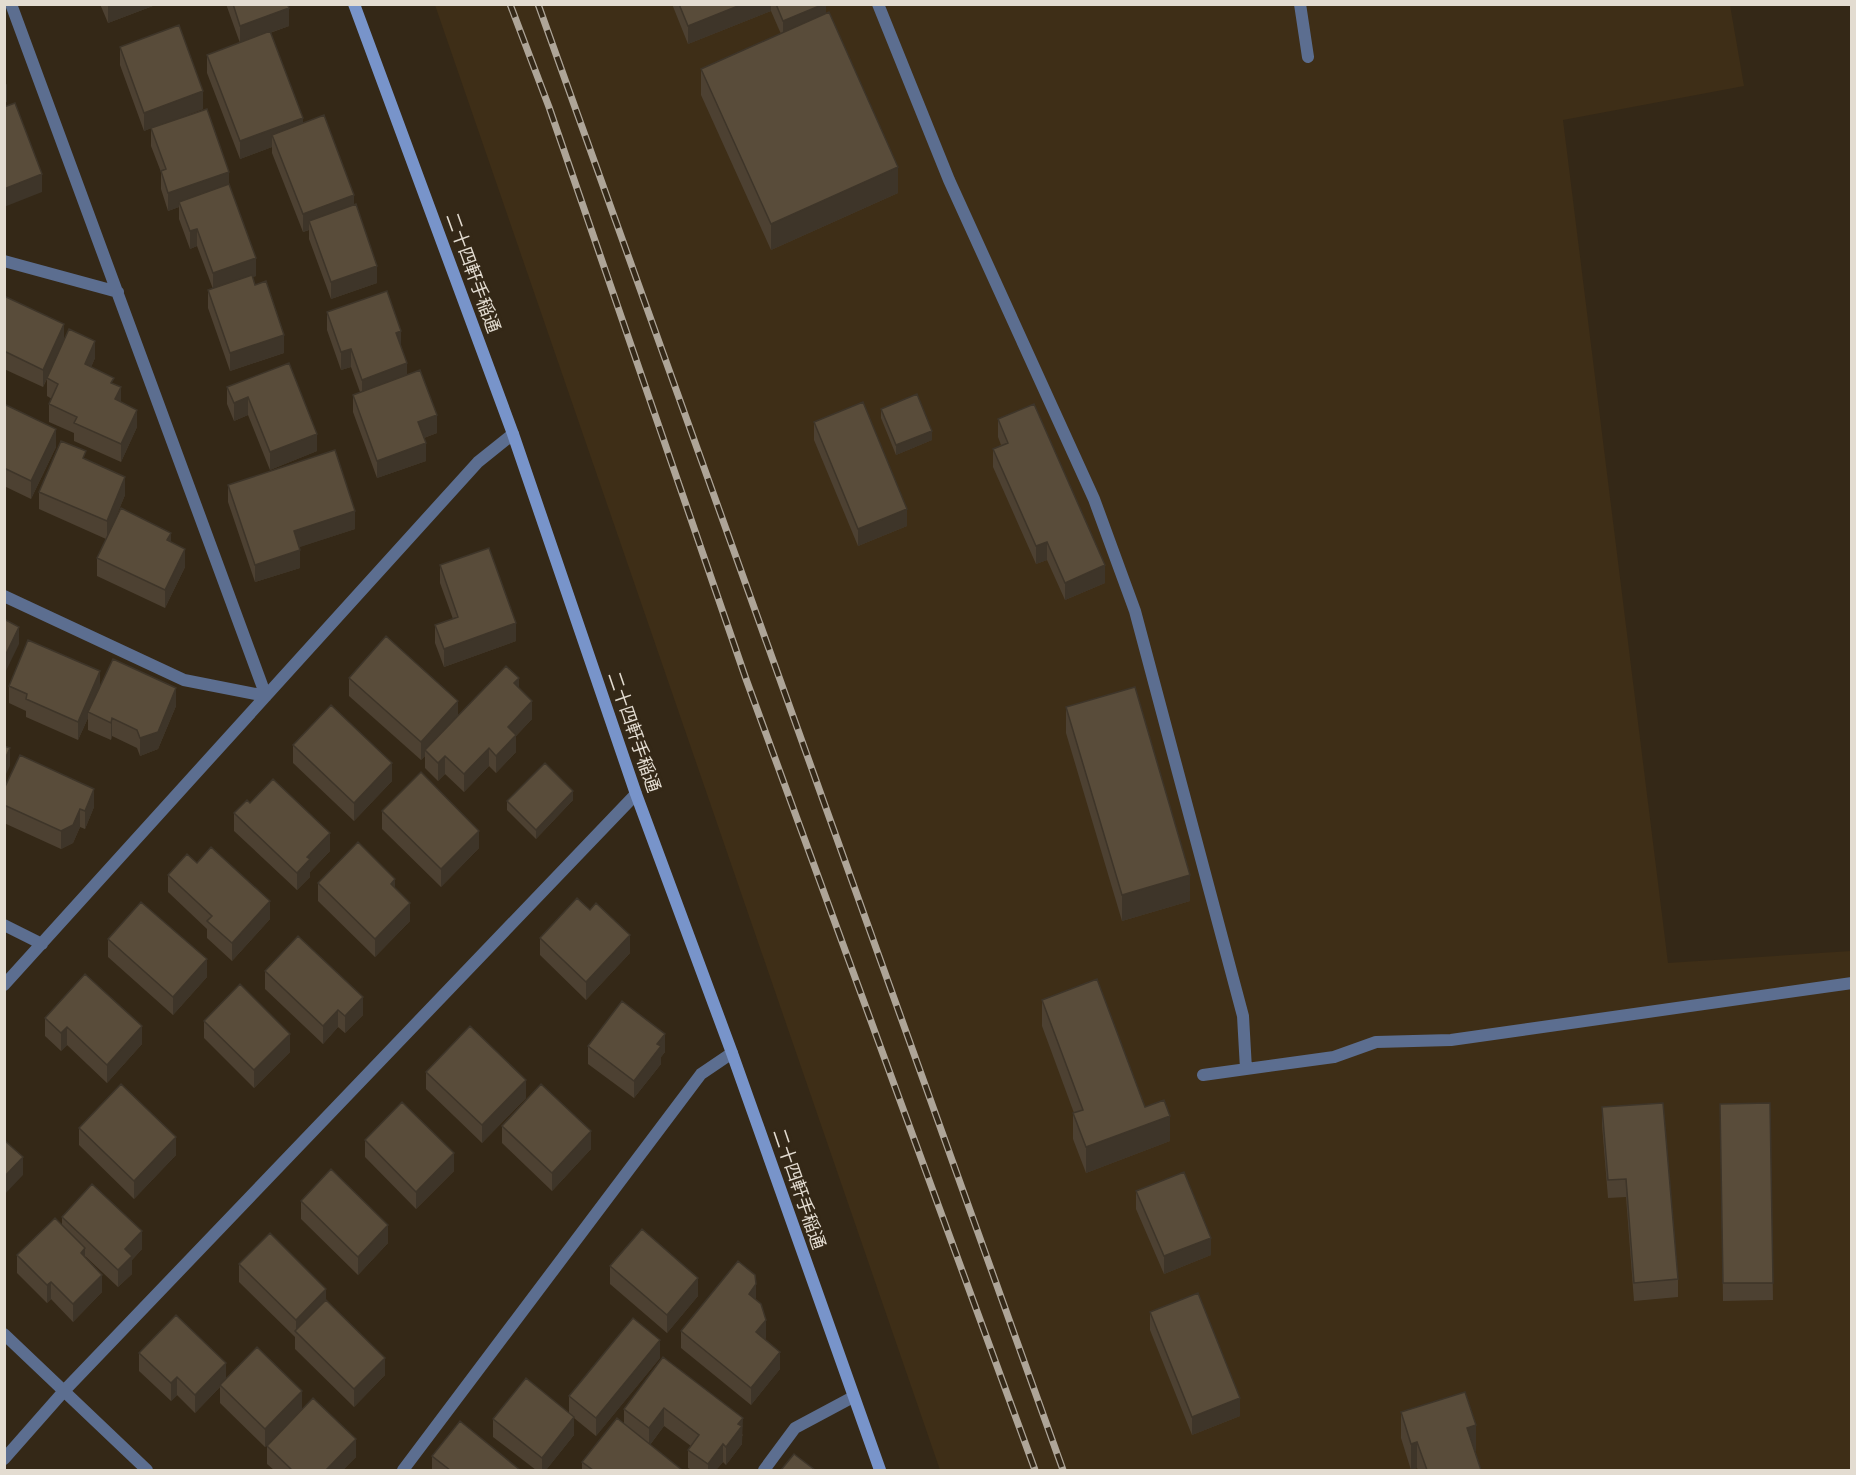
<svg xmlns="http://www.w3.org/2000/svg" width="1856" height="1475" viewBox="0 0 1856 1475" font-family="Mulish,'Noto Sans JP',sans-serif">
  <rect width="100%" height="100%" fill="#342817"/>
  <path fill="#3e2e17" d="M435,5h1295l14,81 -181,34 105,843 183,-12v519h-911z"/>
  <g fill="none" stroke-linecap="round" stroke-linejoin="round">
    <path stroke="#5c6e90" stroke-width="12" d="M878,4l71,176 145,319 41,112 108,405 3,53
      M1300,4l8,53
      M1203,1075l131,-18 42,-15 75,-2 401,-57"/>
    <path stroke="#5c6e90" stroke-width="12" d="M11,4l255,692
      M4,261l114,31
      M4,596l180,84 82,16
      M4,925l38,19
      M4,985l474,-523 35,-28
      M4,1334l143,136
      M4,1459l60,-68 572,-597
      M403,1470l298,-396 31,-21
      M764,1470l31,-42 58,-31"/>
    <path stroke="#7894ca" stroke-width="12" d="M354,4l159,430 123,360 96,259 148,417"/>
    <defs>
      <path id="rail" d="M510,4l39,103 197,572 289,791
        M538,4l525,1466"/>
    </defs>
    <use href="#rail" stroke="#aea598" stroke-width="7"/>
    <use href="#rail" stroke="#342817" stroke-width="4.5" stroke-dasharray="14" stroke-linecap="butt"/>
  </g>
  <path fill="#4d4132" d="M100,4h58l-50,19z
    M226,4h61l2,22 -19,7 33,90 51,82 23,78 -46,16 -22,-60v-9l-6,2 -31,-79v-6l-32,12 -33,-86v-18l33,-12z
    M672,4h154v9l72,180 -127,57 -70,-155v-26l80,-35 -10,-23 -83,33z
    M120,47l83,62 -51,19 77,56 27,92 -4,1 3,8 29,68 -54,18 -22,-63v-18l5,-1 -16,-43 -7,3 -11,-30v-12l-11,4 -7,-22v-17l-10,-26v-18l-7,3 -24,-66z
    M4,296l60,43 31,19 -4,9 23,17 7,18 16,25 -16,35 -47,-21v-8l-25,-11v-18l3,-5 -5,-3v-17l-4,8 -39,-18z
    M327,312l74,34 6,29 30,58 -13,5 2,23 -49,17 -24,-66v-17l7,-3 -9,-25 -10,3 -14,-40z
    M289,363l28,88 -47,19 -22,-55 -14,6 -7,-17v-17z
    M4,404l52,43 -25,52 -27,-13z
    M881,409l51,31 -36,15 -15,-37z
    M998,419l107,164 -40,17 -18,-40 -11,4 -43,-97v-18l8,-4 -3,-8z
    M814,422l93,104 -49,20 -44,-106z
    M86,460l39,35 -14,34 60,13 14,25 -20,41 -68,-32v-18l9,-19 -67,-30v-17z
    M228,485l127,44 -56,18 1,21 -45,14 -27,-80z
    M440,565l76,76 -72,26 -9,-24v-18l18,-6 -13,-36z
    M349,678l109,37 61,-27 13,31 -16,17v16l-20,21 -7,-7 -25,26 -19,-18 -7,7 -13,-13v-12l-4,4 -72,-64z
    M9,686h91l76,20 -18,43 -18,7 -3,-8 -25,-12 -1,4 -23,-10v-12l-10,22 -52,-23v-6l-17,-8z
    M1066,707l124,194 -68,20 -56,-188z
    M293,745l99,36 -38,40 -61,-58z
    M4,789l90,18 -9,22 -5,-2 -7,16 -12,6 -57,-26z
    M573,800l-37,39 -29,-29v-9z
    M250,803l80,48 -20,21v5l-13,13 -63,-59v-18z
    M382,811l97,37 -38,39 -59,-58z
    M197,863l73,56 -38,42 -25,-23v-9l-39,-37v-17z
    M318,883l77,6 15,32 -35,36 -57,-56z
    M540,938l90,15 -44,47 -46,-45z
    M108,939l99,38 -34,38 -65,-58z
    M265,971l98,44 -18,18 -7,-6 -15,17 -58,-55z
    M1042,1000l103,107 25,34 -84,32 -13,-34v-26h1l-32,-87z
    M45,1018l97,26 -35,39 -40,-38 -6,6 -16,-15z
    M204,1021l86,31 -36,36 -50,-50z
    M588,1046l77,6 -4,5v7l-27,34 -46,-34z
    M426,1072l100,26 -44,45 -56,-54z
    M1770,1103l3,197 -50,1 -3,-197z
    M1602,1107l76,172v18l-44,4 -8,-104 -18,1 -6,-73z
    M502,1126l89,23 -39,42 -50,-48z
    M79,1128l97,27 -42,44 -55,-54z
    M365,1140l89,31 -38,38 -51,-52z
    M1136,1191l75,64 -47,19 -28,-65z
    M301,1201l87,42 -30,32 -57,-56z
    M62,1217l80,32 -10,11v14l-14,13 -33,-31 17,36 -29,30 -22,-23 -4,4 -30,-30v-18l45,-30z
    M239,1264l87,37 59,74 -31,32 -59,-58v-12l-56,-55z
    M610,1266l88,30 -31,37 -57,-49z
    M756,1301l10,37 -1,1 15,30 -29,36 -70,-57v-17z
    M1150,1312l90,104 -48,19 -42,-105z
    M139,1353l87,26 76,30 54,48 -13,13h-69l-7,-6v-18l30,-31 -32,32 -45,-44v-16l-25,26 -18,-18 -6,6 -32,-30z
    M663,1357l80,78 -1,1v8l-16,21 -3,-3 -7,8h-24l-4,-2v-18l3,-4 -27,-20 -14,19 32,25h-100v-8l42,-38v-15z
    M660,1358l-64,78 -22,-18v17l-28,35h-10l-43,-33v-18l76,-6v-17z
    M1401,1412l75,39h-1l6,19h-63l-1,-2 -6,2 -10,-32z
    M432,1456l88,14h-88z"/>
  <path fill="#3e3529" d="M111,4h47l-50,19v-17z
    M743,4h28v7l-83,33v-18z
    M824,4h2v17l-43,18v-18z
    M289,8v18l-49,17v-17z
    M7,84v18l-3,1v-18z
    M203,91v18l-59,22v-18z
    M303,118v17h-31v12l-32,12v-18z
    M898,167v26l-127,57v-26z
    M229,172v17l-50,13v5l-11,4v-18z
    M42,174v18l-38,15v-18z
    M354,195v17l-45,9v9l-6,2v-18z
    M197,229v17l-7,3v-18z
    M256,258v18l-43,15v-18z
    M377,266v17l-46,16v-17z
    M64,324v18l-21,45v-17z
    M401,331v18l-5,-16z
    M284,335v18l-54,18v-18z
    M95,341v17l-10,24v-18z
    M351,349v18l-10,3v-18z
    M407,363v18l-45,16v-17z
    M121,387v18l-6,-6z
    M248,397v18l-14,6v-18z
    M137,410v17l-16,35v-18z
    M437,415v18l-19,7v-18z
    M56,429v18l-25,52v-18z
    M932,431v9l-36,15v-10z
    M317,434v17l-47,19v-18z
    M426,443v18l-49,17v-17z
    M125,477v18l-18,44v-18z
    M907,509v17l-49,20v-17z
    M355,511v18l-61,20v-18z
    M171,533v18l-4,-11z
    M1047,542v18l-11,4v-18z
    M185,549v18l-20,41v-18z
    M300,550v18l-45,14v-17z
    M1105,565v18l-40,17v-17z
    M516,623v18l-72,26v-18z
    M19,627v17l-15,31v-17z
    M100,671v18l-12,23v6l-10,22v-18z
    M519,678v18l-5,-13z
    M176,688v18l-18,43 -18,7v-18z
    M458,701v17l-33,32v6l-4,4v-18z
    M532,701v18l-16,17v16l-20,21v-17l12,-29z
    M112,718v18l-1,4v-17z
    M10,748v18l-6,12v-17z
    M489,748v18l-25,26v-18z
    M445,756v18l-7,7v-18z
    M392,763v18l-38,40v-18z
    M94,789v18l-9,22v-18z
    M573,791v9l-37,39v-9z
    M80,809v18l-7,16 -12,6v-18z
    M479,831v17l-38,39v-18z
    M330,833v18l-20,21v5l-13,13v-17l10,-16z
    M1190,875v26l-68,20v-26z
    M395,879v17l-4,-12z
    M270,901v18l-38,42v-18z
    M410,903v18l-35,36v-18z
    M630,935v18l-44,47v-18z
    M207,959v18l-34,38v-18z
    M363,997v18l-18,18v-17z
    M338,1010v17l-15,17v-18z
    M142,1026v18l-35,39v-18z
    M67,1027v18l-6,6v-18z
    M290,1034v18l-36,36v-18z
    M665,1034v18l-4,5v7l-27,34v-17l23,-37z
    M526,1080v18l-44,45v-18z
    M1170,1116v25l-84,32v-26z
    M591,1131v18l-39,42v-18z
    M176,1137v18l-42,44v-18z
    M454,1153v18l-38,38v-17z
    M23,1157v18l-19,20v-18z
    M388,1225v18l-30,32v-18z
    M142,1231v18l-10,11v14l-14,13v-17l7,-21z
    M1211,1238v17l-47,19v-18z
    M85,1248v18l-4,-13z
    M102,1275v17l-29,30v-18z
    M698,1278v18l-31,37v-18z
    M51,1282v17l-4,4v-18z
    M756,1284v18l-7,-8z
    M326,1289v17l-30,26v-12z
    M766,1320v18l-10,12v-18z
    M660,1340v18l-64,78v-18z
    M780,1352v17l-29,36v-17z
    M385,1358v17l-31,32v-18z
    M226,1363v17l-6,5v2l-25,26v-18z
    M177,1377v18l-6,6v-18z
    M302,1391v18l-37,38v-18z
    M1240,1398v18l-48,19v-18z
    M664,1408v18l-15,20v-18z
    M574,1417v18l-28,35h-4v-12z
    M743,1418l-1,26 -16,21v-18l12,-23z
    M1476,1425v26l-9,3v-26z
    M356,1439v18l-13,13h-17z
    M1417,1442v26l-6,2v-26z
    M723,1444v18l-7,8h-8v-6z"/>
  <path fill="#594c3a" stroke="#3e3529" stroke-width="1.5" d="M233,4h54l2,4 -49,18z
    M679,4h64l-55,22z
    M776,4h48l-41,17z
    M829,12l69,155 -127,57 -70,-155z
    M179,25l24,66 -59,22 -24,-66z
    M270,31l33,87 -63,23 -33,-86z
    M15,103l27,71 -38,15v-82z
    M207,109l22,63 -61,21 -7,-22 5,-2 -15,-41z
    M324,115l30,80 -51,19 -31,-79z
    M229,184l27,74 -43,15 -16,-44 -7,2 -11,-29z
    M356,204l21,62 -46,16 -22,-61z
    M252,275l3,10 11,-4 18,54 -54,18 -22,-63z
    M387,291l14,40 -5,2 11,30 -45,17 -11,-31 -10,3 -14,-40z
    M4,296l60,28 -21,46 -39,-19z
    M69,329l26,12 -10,23 29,14 -3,5 10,4 -6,12 22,11 -16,34 -47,-21 3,-6 -28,-13 9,-20 -11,-6z
    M289,363l28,71 -47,18 -22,-55 -14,6 -7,-16z
    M420,370l17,45 -19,7 8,21 -49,18 -24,-66z
    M917,394l15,37 -36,14 -15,-36z
    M863,402l44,107 -49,20 -44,-107z
    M4,404l52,25 -25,52 -27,-13z
    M1034,404l71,161 -40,18 -18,-41 -11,4 -43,-97 15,-6 -10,-24z
    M61,441l25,10 -3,7 42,19 -18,44 -68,-29z
    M335,450l20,61 -61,20 6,19 -45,15 -27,-80z
    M121,508l50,25 -4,7 18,9 -20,41 -68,-32z
    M489,548l27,75 -72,26 -9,-24 23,-8 -18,-52z
    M4,619l15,8 -15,31z
    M386,636l72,65 -37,41 -72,-64z
    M28,640l72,31 -22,51 -52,-23 1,-5 -18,-8z
    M113,659l63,29 -18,44 -18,6 -3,-8 -25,-12 -1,5 -23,-11z
    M506,666l13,12 -5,5 18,18 -24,26 8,8 -20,21 -7,-8 -25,26 -19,-18 -7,7 -13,-13z
    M1135,687l55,188 -68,20 -56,-188z
    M331,705l61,58 -38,40 -61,-58z
    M4,746l6,2 -6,13z
    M20,755l74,34 -9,22 -5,-2 -7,16 -12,6 -57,-26v-16z
    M545,763l28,28 -37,39 -29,-29z
    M421,772l58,59 -38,38 -59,-58z
    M273,779l57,54 -23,24 3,2 -13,14 -63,-60 13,-13 3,3z
    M358,842l37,37 -4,5 19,19 -35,36 -57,-56z
    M211,847l59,54 -38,42 -25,-22 5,-5 -44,-41 19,-21 10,9z
    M577,898l13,12 6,-7 34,32 -44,47 -46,-44z
    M141,902l66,57 -34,38 -65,-58z
    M298,936l65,61 -18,19 -7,-6 -15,16 -58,-55z
    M85,974l57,52 -35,39 -40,-38 -6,6 -16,-15z
    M1097,979l48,128 19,-7 6,16 -84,31 -13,-34 10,-3 -41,-110z
    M240,984l50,50 -36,36 -50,-49z
    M622,1001l43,33 -8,10 4,2 -27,35 -46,-35z
    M470,1026l56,54 -44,45 -56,-53z
    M121,1084l55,53 -42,44 -55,-53z
    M541,1084l50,47 -39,42 -50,-47z
    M402,1102l52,51 -38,39 -51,-52z
    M1663,1103l15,176 -44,4 -8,-104 -18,1 -6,-73z
    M1770,1103l3,180h-50l-3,-179z
    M4,1140l19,17 -19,20z
    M331,1169l57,56 -30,32 -57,-56z
    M1184,1172l27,66 -47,18 -28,-65z
    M92,1184l50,47 -17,18 7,7 -14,14 -56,-53z
    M55,1218l30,30 -4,5 21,22 -29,29 -22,-22 -4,3 -30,-30z
    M642,1229l56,49 -31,37 -57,-49z
    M270,1233l56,56 -30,31 -57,-56z
    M738,1261l17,14 1,9 -7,10 12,10 5,16 -10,12 24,20 -29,36 -70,-57z
    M1198,1293l42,105 -48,19 -42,-105z
    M326,1300l59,58 -31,31 -59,-58z
    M176,1315l50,48 -31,32 -18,-18 -6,6 -32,-30z
    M633,1318l27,22 -64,78 -27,-22z
    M257,1347l45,44 -37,38 -45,-44z
    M663,1357l80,61 -5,6 4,2 -16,21 -3,-3 -15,20 -20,-14 11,-15 -35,-27 -15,20 -25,-19z
    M526,1378l48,39 -32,41 -49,-39z
    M1465,1392l11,33 -9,3 14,42h-54l-10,-28 -6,2 -10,-32z
    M313,1398l43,41 -30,31h-34l-25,-24z
    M617,1418l65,52h-89l-11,-8z
    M460,1421l60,49h-70l-18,-14z
    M794,1454l21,16h-34z"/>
  <g text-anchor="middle" stroke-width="6" stroke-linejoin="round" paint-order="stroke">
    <g font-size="18" fill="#e3dcd1" stroke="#342817">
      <text transform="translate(473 273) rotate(70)" y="6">二十四軒手稲通</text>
      <text transform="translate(634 732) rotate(71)" y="6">二十四軒手稲通</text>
      <text transform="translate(799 1189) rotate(71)" y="6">二十四軒手稲通</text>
    </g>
  </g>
  <rect width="1856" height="1475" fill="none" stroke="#e3dcd1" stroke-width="12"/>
</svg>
